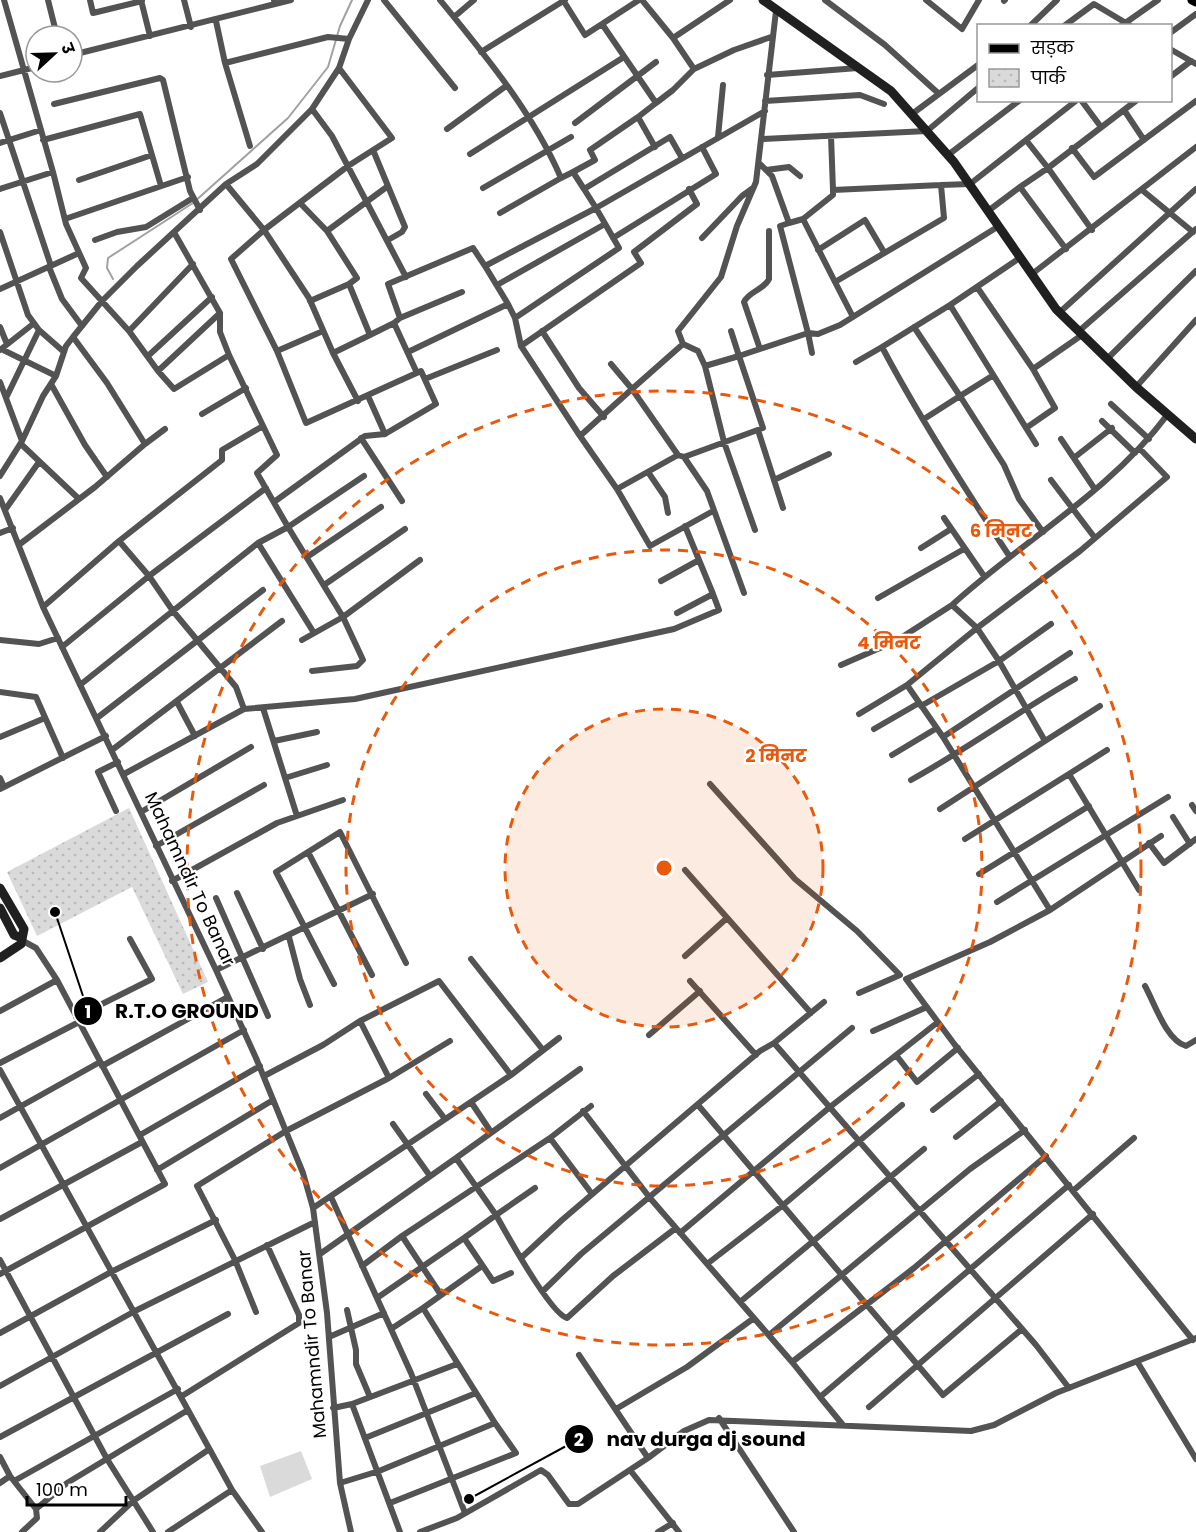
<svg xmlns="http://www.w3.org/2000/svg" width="1196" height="1532" viewBox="0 0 1196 1532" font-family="Poppins,'Noto Sans Devanagari',sans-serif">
  <defs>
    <pattern id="park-dots" width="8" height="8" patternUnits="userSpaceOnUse" patternTransform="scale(1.5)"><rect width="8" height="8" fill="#dadada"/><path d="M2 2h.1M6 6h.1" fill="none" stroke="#b9b9b9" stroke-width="1.8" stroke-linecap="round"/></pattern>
  </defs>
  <rect width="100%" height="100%" fill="#fff"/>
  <path fill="#dadada" d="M301,1451l11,28 -42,18 -10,-31z"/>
  <path fill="url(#park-dots)" d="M129,808l79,174 -25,12 -51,-107 -95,49 -30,-64z"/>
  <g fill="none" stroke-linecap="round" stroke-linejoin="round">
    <path stroke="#a1a1a1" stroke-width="2" d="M113,279l-6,-11 1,-10 85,-55 95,-85 40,-51 12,-41 12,-26"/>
    <defs>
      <path id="primary" d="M1192,0l4,2"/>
    </defs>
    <use href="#primary" stroke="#dbdbdb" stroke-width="10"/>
    <path stroke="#535353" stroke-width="6" d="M48,0l9,36
      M90,0l3,13 49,-12
      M141,0l9,36
      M184,0l7,27
      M384,0l71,88
      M440,0c45,55 93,113 121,178l12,-6 11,17
      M563,0l22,35 54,-35
      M642,0l31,38 57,-38
      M825,0l60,45 53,48
      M926,0l36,29 17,-29
      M1004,1l1,-1
      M275,4l16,-4
      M454,17l20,-17
      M216,21l9,42 25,83
      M602,24l54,79 -18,14 17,30
      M1030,26l27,-26
      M1064,26l30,-22 37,22
      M1121,26l37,-26
      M1170,33l26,-19
      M673,38l21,31 40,-19 37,-13
      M1170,49l26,15
      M481,52l84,-52
      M72,55l203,-51 -1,-4
      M225,63l103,-26 21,2
      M767,75l91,-7
      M0,76l36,-9
      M1170,77l21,-16
      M1081,100l20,27
      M765,101l95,-6 24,9
      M656,103l17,-13 21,-21
      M54,104l106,-26 3,2 27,111 10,19
      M312,109l20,27 74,141
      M1124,110l20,30
      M0,113l51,153
      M912,114l66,-49
      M575,123l81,-61
      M447,129l59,-43
      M831,136l2,54 108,-5
      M718,137l5,-52
      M763,139l164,-8 51,-43
      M43,140l97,-26 21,72
      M1026,140l22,28 89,-68
      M0,143l41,-13
      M1072,148l22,29 102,-76
      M373,150l32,77 -3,5 -14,8
      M470,154l154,-97
      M948,155l72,-55
      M682,158l-12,-21 -86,52 12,19 169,-97
      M759,163l13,13 17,47 -9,3 28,107 -69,23 24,72 -79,29 -6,-2 -46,-66 51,-45 -5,-13 43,-54 16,-51 19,-44 20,-171
      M766,170l23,-3 11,9
      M53,172l13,52 20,44 -5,10 48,53 29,40 62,-58
      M573,172l22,-12 -5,-10 48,-33
      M79,180l73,-25
      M226,184l38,46 -33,29 46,92 29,72 115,-52 15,33 -51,30
      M1020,187l28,-19 44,62
      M483,188l88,-51
      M0,189l53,-17 -49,-172
      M1142,190l51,42
      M300,203l27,28
      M988,211l32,-24 46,62
      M500,213l61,-35
      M65,219l123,-42
      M803,219l32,63
      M789,223l14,-4 30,-24v-5
      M0,232l28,83 11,15 25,22
      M175,234l45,79v19l9,23 48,100 -20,18 31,54 76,-51
      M613,238l103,-64 -14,-27
      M702,238l40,-42 11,-8
      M95,240l22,-8 29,-5 47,-29
      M818,250l47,-30 19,32
      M49,267l13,32 20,27
      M1032,274l164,-127
      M497,285l108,-61
      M977,287l56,82 49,-34
      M0,289l79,-36
      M310,301l39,-17
      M508,304l7,14 6,28 59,90 52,-47 -21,-25
      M950,305l86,139
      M1060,312l136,-123
      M853,317l-18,-35 109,-64 -3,-33 29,-1 107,-84
      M400,318l62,-26
      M0,327l7,17
      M914,327l46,69 -36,23
      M129,331l64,-67
      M542,331l37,57 25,29
      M1079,331l117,-102
      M370,335l24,-12
      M683,344l15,7 7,15 34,-10 -8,-25
      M521,346l120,-83 -7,-11 63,-48 -8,-15
      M1,349l55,27
      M760,349l-16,-47c5,-11 20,-12 25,-23v-48
      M0,350l33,-26
      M277,351l46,-20
      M408,352l100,-48 -23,-38
      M333,353l-24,-55 -45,-68 84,-64 44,-28 -53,-70
      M812,353l-4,-20 10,1 22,-9 159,-99
      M148,356l64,-59
      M1107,359l89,-88
      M856,362l26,-15
      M705,366l19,76 31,88
      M158,371l16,18 55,-34
      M417,373l-23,-50 6,-5 -12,-34 85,-36 12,18 111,-58 23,40 -104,70
      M992,376l-32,20 44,69 15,34 24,33
      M425,379l72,-29
      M0,382l22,59
      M51,384l34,61 22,32
      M1136,387l60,-67
      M6,398l33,-68
      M358,401l-25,-48 37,-18 -21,-51 8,-6 -30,-47 61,-45
      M1111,404l38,35
      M202,414l44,-26
      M1102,421l33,32
      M1026,428l29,-20 -22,-39
      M758,430l25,78
      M580,436l37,53 33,57 63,-35
      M361,438l41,63
      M1061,439l33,49
      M21,444l58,55
      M145,444l20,-15
      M684,457l23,34 37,102
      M1075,457l37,-29
      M648,472l17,25 3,16
      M0,476l22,-35 21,-45 13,-20 10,-30 7,-9
      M774,480l55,-26
      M1051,480l44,58
      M617,489l61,-34
      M0,498l43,109 173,363 40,88 47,115 10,35 14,105 13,170 11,49
      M274,502l91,-66 20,-2 -17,-38
      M5,510l34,-48
      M944,518l40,58
      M0,533l13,-5
      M119,541l103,-81v-10l41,-24
      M258,543l56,90
      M20,544l75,-57 50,-43 -38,-61 -34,-46 29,-36 35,-35 89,-82 31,-20 55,-55 27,-41 10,-29 19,-39
      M921,548l30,-19
      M307,557l74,-50
      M1010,557c-45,-68 -90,-138 -128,-210l68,-42 71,-48
      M661,581l38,-21
      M324,585l81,-56
      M878,598l86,-49
      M43,607l76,-66 30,35 -87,71
      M677,613l36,-19 -28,-68
      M0,640l39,4 19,-6
      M302,640l41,-23 77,-57
      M841,665l55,-24 56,-36
      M80,685l178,-142 30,-16 55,90 20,43 -6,6 -45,5
      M0,692l36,5 27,61
      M177,702l18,34
      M921,706l78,-45 52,-37
      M263,708l34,108
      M244,709l111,-10 319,-70 45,-19 -6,-16
      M859,714l48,-29
      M97,718l166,-128
      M874,729l45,-26
      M0,737l45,-19
      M943,737l127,-84
      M274,741l43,-9
      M1045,741l55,-35
      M112,750l170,-129
      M892,755l45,-27
      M124,774l120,-65 -8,-22 -63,-76 -24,-35 117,-88
      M1069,774l38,-24
      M0,778l4,9
      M285,778l42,-13
      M911,780c56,-31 108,-69 164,-101
      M710,784l85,95 62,52 42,43
      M0,789l106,-53
      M1192,805l4,6
      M940,809l105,-68 -46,-80 -22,-33 103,-77 87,-74 -27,-28
      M116,811l-18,-39 20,-10
      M141,812l110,-65
      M1173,817l17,27
      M1161,836l-111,74 -60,32 -84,37 49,66 238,295
      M965,839l104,-65 70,116
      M1149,843l15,20 32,-24
      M156,846l108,-61
      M308,852l64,123
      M685,870l126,143
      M979,874l110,-68
      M172,881l105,-58 66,-23
      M237,893l26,56
      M216,898l52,118
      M997,902l171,-105
      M1050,910l-107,-173 -36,-52 70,-57 -25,-23c70,-64 158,-113 216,-191
      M289,937l11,42 10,26
      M685,956l42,-38
      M471,959l72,91
      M216,970l157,-76
      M690,981l66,74
      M334,984l-58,-112 64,-40 66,131
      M1145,986c10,18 21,54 41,60l10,-6
      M859,993l41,-18
      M0,1011l57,-31
      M76,1017l76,-38 -22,-40
      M360,1021l29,57
      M873,1031l54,-24
      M649,1035l51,-44
      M774,1043l50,-41
      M896,1055l21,27 41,-34
      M0,1063l79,-41
      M102,1066l126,-69
      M0,1070l188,340 -121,73 -31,26 -26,-33 -10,-19
      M264,1076l59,-31 37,-24 79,-40 72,94
      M426,1094l19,25
      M471,1102l20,30
      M698,1105l245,290 79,-66
      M933,1110l46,-36
      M583,1111l67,87 90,104 184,-153
      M0,1118l100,-56
      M393,1124l37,52
      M140,1135l120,-69
      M956,1137l45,-36
      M550,1138l42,56
      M1046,1156l-132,112 -122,94 28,35 249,-212
      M0,1168l244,-138
      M157,1170l116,-70
      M535,1188l-39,27 -40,-57 124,-89
      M1074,1190l60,-52
      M331,1197l80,176 54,140
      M313,1208l198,-133 48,-37
      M0,1219l142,-77
      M680,1233l150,-126 108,-85
      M402,1236l39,59
      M320,1254l136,-96
      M521,1258l41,-38 198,-169 14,-8 262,302 33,43
      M0,1260l107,199 46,73
      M707,1264l75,-58 120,-101
      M362,1266l40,-30 148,-98 41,-32
      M511,1273l-18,8 -29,-43 32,-23c10,18 55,99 71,103l46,-42 63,-48
      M0,1274l165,-90 -108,-204 -21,-32 -13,-7
      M543,1291l38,-37 271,-226
      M377,1298l87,-60
      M740,1302l52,60
      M347,1310l9,40v14l14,33
      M256,1312l-21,-52 -38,-74 89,-55 103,-53 61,-37
      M391,1329l32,-21
      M0,1333l111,-61 105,-52
      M769,1335l201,-166 55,-39
      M329,1337l55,-24
      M579,1355l69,103
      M1138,1363l58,96
      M0,1386l135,-75 180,-89
      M182,1396l117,-73v-8l-32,-70
      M820,1397l23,28
      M352,1404l105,-40
      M869,1407l224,-193
      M333,1408l19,-4 48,128
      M616,1409l71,-42 67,-49
      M188,1410l44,80 30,42
      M719,1418l75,114
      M0,1437l228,-123
      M365,1438l111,-45
      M630,1470l49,62
      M14,1481l164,-92
      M0,1483l10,-7
      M340,1483l39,-12 116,-48 -72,-115 59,-42
      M390,1503l126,-50 -21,-30
      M22,1532l15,-14 -1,-9
      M100,1532l33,-31 75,-51
      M168,1532l64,-42
      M420,1532l37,-14 84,-48 7,5 21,29h9l70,-46 36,-27 25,-11 262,11 23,-6 62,-32 140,-55
      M658,1532l15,-9"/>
    <path stroke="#202020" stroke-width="9" d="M763,0l128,91 63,71 102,147 80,78 60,52
      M0,888l24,41 -3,15 -21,14
      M0,908l14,27 8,3"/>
    <use href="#primary" stroke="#000" stroke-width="9"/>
  </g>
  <circle cx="664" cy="868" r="159" fill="#e8590c" fill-opacity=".12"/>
  <g fill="none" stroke="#e8590c" stroke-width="3" stroke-dasharray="10 8">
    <circle cx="664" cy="868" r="159"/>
    <circle cx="664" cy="868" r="318"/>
    <circle cx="664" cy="868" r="477"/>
  </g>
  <g text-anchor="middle" stroke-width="4.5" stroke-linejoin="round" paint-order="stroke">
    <g font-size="18" fill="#000" stroke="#fff">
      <text transform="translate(190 879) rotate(65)" y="6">Mahamndir To Banar</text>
      <text transform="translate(312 1344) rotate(-95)" y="6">Mahamndir To Banar</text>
    </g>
  </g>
  <circle cx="664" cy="868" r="9" fill="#e8590c" stroke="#fff" stroke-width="3"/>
  <g font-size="18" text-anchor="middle" font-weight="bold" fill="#e8590c" stroke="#fff" stroke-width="4.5" stroke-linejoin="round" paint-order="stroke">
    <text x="1001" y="537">6 मिनट</text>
    <text x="889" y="649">4 मिनट</text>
    <text x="776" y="762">2 मिनट</text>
  </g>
  <path fill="none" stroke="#000" stroke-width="2" d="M55 912L88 1011M469 1499L579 1439"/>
  <g fill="#000" stroke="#fff" stroke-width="2">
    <circle cx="55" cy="912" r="6"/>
    <circle cx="469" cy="1499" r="6"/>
    <circle cx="88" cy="1011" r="15"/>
    <circle cx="579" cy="1439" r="15"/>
  </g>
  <g font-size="18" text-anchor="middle" font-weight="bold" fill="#fff">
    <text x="88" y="1018">1</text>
    <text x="579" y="1446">2</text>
  </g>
  <g font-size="20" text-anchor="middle" font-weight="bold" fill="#000" stroke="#fff" stroke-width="4.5" stroke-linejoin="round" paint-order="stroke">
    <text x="187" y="1018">R.T.O GROUND</text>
    <text x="706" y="1446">nav durga dj sound</text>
  </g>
  <rect x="977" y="24" width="195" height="78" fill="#ffffff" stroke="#999999" stroke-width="1.5"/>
  <rect x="989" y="44" width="30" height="9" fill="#000000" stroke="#999999" stroke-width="1.5"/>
  <text x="1031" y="54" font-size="18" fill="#000000">सड़क</text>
  <rect x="989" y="69" width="30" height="18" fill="url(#park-dots)" stroke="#999999" stroke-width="1.5"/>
  <text x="1031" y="84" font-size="18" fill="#000000">पार्क</text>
  <g transform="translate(54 54) rotate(68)"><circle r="28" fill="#ffffff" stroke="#999999" stroke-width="1.5"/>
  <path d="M0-4.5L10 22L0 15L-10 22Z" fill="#000000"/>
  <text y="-9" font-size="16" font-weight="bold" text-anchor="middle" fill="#000000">उ</text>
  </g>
  <path d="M27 1496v9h99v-9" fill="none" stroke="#000000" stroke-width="3"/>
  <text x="36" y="1496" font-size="18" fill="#000000" stroke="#ffffff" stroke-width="4.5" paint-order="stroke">100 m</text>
</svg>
